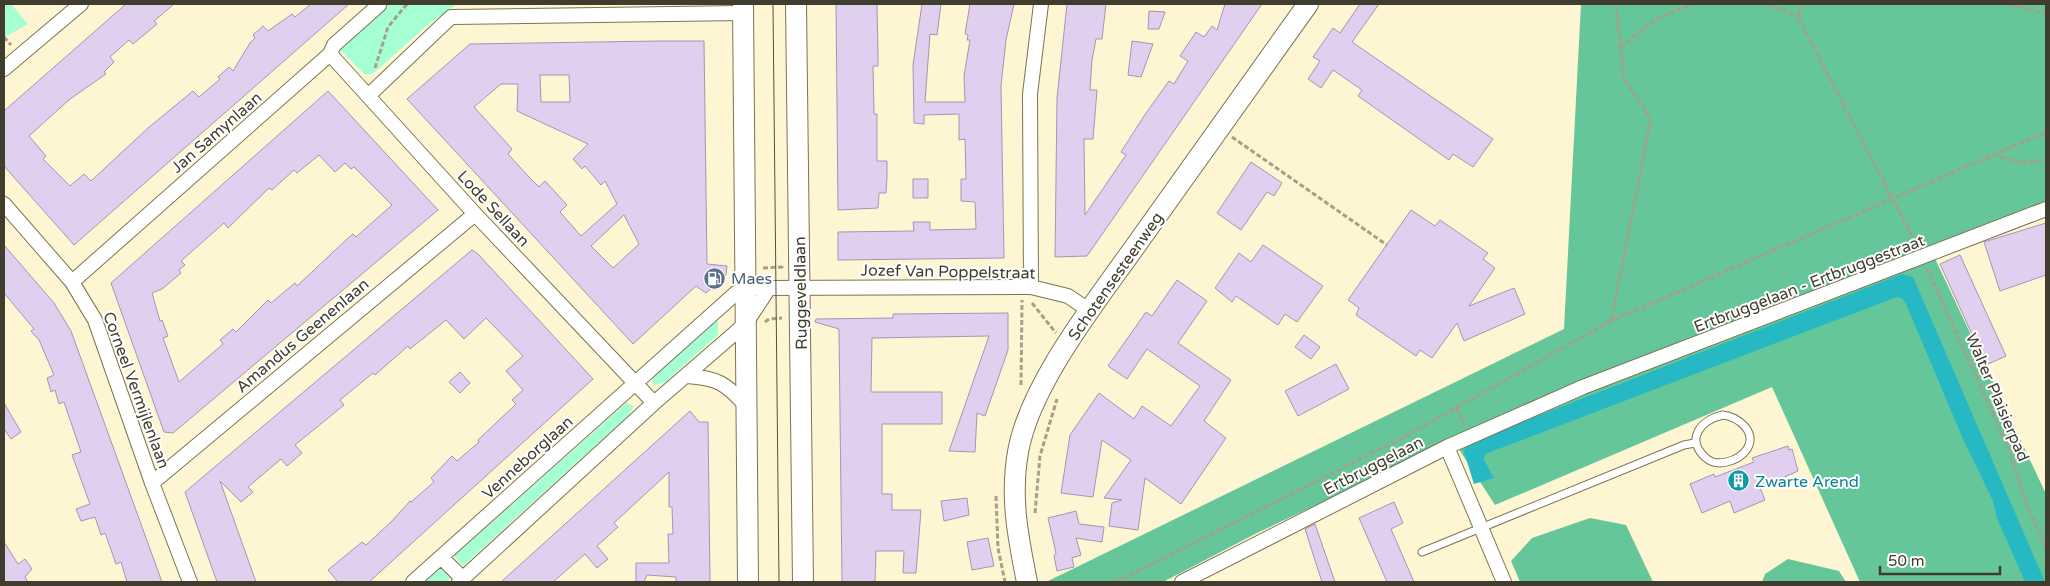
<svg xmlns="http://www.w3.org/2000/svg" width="2050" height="586" viewBox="0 0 2050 586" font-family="'Varela Round',sans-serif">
  <rect width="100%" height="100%" fill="#fef6d2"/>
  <path fill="#a6ffd2" d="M4,4h7l17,20 -23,13z
    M385,4h72l-27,19 -54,48 -5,3h-7l-25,-25 47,-44z
    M718,320v15l-54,48 -9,2 -3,-3 3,-9z
    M626,403l8,3 -6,10 -165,150 -9,-10z
    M440,568l11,10 -5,4h-21z"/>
  <path fill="#65c799" d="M1581,4h465v199l-116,45 116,246v88h-186l-88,-195 -277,118 -42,-65 -196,93 -94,49h-117l518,-253z
    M1590,518l36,7 27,57h-133l-9,-21 21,-23z
    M1788,559l51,12 7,11h-84l3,-8z"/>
  <path fill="#26b9c4" d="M1902,274l11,3 132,305h-20l-28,-64 -4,-17 -30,-62 -57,-135 -4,-6 -5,-1 -412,157 -1,6 10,18 -20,6 -10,-32 1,-5 6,-5z"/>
  <path fill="#e1cff0" stroke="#a595b3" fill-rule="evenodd" d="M126,4h48l-20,17 3,3 -24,20 -4,-4 -19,17 4,5 -10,10 2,2 -36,25 -41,37 17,20 -3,3 27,27 14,-12 7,7 57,-53 45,-37 6,6 21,-18 -2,-2 11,-10 4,4 17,-28 5,-5 -2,-3 10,-9 5,5 24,-17 3,3 16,-13h38l-275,241 -70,-79v-55z
    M836,4h41l1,52v10h-5l1,48h3v47h10v16l-1,16h-7l-1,15 -40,2z
    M922,4h19l-4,31 -7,-1 -5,68h40l-1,-26 6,-36h-3l1,-5 -3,-1 5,-30h44l-8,36 -5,46 3,172 -166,2v-28l76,-1 -1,-9h17v8l46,-1 -1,-27 -14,-1v-22h5l-1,-40 -6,1v-26l-35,1v9l-10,-1 -1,-58z
    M1067,4h39l-4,35h-6l-4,21 -2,30h7l-4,49h-9l1,76 41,-60 -5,-3 23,-36 25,-35 5,3 14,-23 -8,-5 16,-24 8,5 8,-11 5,4 8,-26h37l-175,252 -32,1 2,-159z
    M1360,4h19l-27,38 141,97 -20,28 -20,-13 -4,6 -91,-64 4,-6 -29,-20 -12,18 -13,-9 12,-18 -7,-4 20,-29 7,5z
    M1149,11l16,1 -6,17h-11z
    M658,41h46l3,223 20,2 -1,9 -20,18 -10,-7 -63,58 -226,-245 63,-55zM540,75h29l1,27h-29zM501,84h17l-1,27 71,33 -15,15 9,10 3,-3 16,19 4,-4 12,23 -36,32 -21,-24 7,-7 -22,-24 -6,6 -10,-10 -21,-23 4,-5 -38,-42zM624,215l15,29 -26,24 -22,-22z
    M1132,41l21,3 -12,33 -13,-2z
    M328,91l110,119 -265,223 -9,-1 -53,-149zM319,155l16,17 10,-9 6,6 3,-2 38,38 -36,32 -3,-3 -6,5 -50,47 -2,-3 -24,20 -3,-3 -32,32 -3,-3 -13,11 3,4 -44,38 -16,-44 5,-2 -6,-16 -2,1 -8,-28 10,-4 19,-16 -2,-3 6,-5 -4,-4 43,-38 4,5 41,-40 3,2 22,-20 3,3z
    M1251,162l31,21 -8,13 -7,-4 -26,38 -24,-17z
    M913,179h15v19h-15z
    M1411,210l24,16 5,-6 48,33 -5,6 12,9 -26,38 45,-18 11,26 -61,27 -7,-18 -25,35 -12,-8 -4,6 -60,-41 3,-7 -11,-8z
    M2046,223v52l-46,16 -16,-49z
    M4,245l50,58 17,28 91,251h-35l-6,-20 -5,2 -11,-31 -4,2 -6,-18 -14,4 -5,-12 14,-5 -18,-49 9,-3 -17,-50 -5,2 -4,-14 -4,2 -4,-14 7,-3 -15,-35 -8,-9 3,-2 -30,-36z
    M1263,245l60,41 -26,36 -12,-8 -7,11 -42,-29 -4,6 -17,-14 24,-35 12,9z
    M472,250l6,4 115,125 -224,203h-31l-10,-12 34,-28 4,3 25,-23 19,-21 1,1 23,-20 -3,-4 21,-22 5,5 22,-19 -1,-2 38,-36 -4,-4 11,-10 -17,-19 17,-15 -37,-38 -22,21 -18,-19 -36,29 -2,-3 -33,29 -2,-2 -33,27 4,5 -49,40 7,8 -15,13 -6,-7 -33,28 5,5 -12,10 -21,-21 36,101h-39l-32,-90z
    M1960,255l46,101 -20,9 -46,-101z
    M1177,280l30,21 -29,42 53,37 -27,41 22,17 -45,66 -36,-26 -7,52 -29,-4 3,-23 10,-3 -18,-2 27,-38 -29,-20 -9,57 -32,-4 9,-58 29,-42 35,26 8,-13 29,20 29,-40 -53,-37 -20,30 -19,-13 38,-54 6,4z
    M1008,313v37l-23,66 -8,-3 -2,39 -26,-1 40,-115 -117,2 -1,54h71v32h-60v70h10v16h29l-5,63h-13l1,-22h-28l-1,31h-33l-3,-253 -24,-7 1,-3 77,-1v-4z
    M1304,335l16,12 -9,12 -16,-12z
    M1336,364l13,25 -51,27 -13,-25z
    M460,372l10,11 -10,10 -11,-11z
    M4,403l17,29 -10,7 -7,-10z
    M690,411l9,11h9l2,160h-34v-5l-29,-2 -3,7h-8v-19h33l-1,-29h5l-1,-27h-3v-35l-55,51 4,4 -21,19 11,13 -11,9 -12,-14 -32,28h-52z
    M1788,446l1,4 3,-1 6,22 -38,17 5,12 -31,13 -4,-12 -28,12 -12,-29 24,-10 1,3 39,-15 -2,-4z
    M967,498l2,17 -25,6 -3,-20z
    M1394,502l9,21 -12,6 23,53h-27l-28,-64z
    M1076,511l3,13 25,3 -2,15 -26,-4 5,17 -9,3 2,9 -17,4 -3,-15 2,-3 -8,-35z
    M1315,524l20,58h-13l-17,-53z
    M988,538l6,28 -22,4 -5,-28z
    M4,542l14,22 7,-5 7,10 -7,8 3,5h-24z"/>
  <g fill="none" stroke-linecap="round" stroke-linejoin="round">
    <defs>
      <path id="lane" d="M1723,415c14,1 35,17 24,34 -8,12 -30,19 -41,9 -21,-18 -6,-38 17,-43z
        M1422,552l262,-107 11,-2"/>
      <path id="street" d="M330,54l145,160 179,189
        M4,69l77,-65
        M368,96l83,-79 292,-4
        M4,204l68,78 23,38 57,163 38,99
        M72,282l258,-228 4,-9 45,-40
        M1031,287l-1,-193 11,-90
        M687,376c30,2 39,7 59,30
        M1447,447l57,135
        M152,483l323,-269
        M441,557l22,22
        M413,582l323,-289 10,-5 285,-1 37,9 22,15
        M459,582l195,-179 81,-70 11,-10 23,-35
        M1182,582l265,-135 136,-60 463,-178"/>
      <path id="secondary" d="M743,4l5,578
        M796,4l7,578
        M1027,582c-9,-45 -17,-84 -9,-130 12,-69 81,-154 121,-211 56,-79 112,-158 169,-237"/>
    </defs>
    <use href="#lane" stroke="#7b7454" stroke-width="9"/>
    <use href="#street" stroke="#7b7454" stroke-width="16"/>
    <use href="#secondary" stroke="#7b7454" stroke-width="22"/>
    <path stroke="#a6a086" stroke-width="3" stroke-dasharray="5 2.5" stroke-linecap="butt" d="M1768,4l30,13
      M1801,4l-3,13 118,227
      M2006,4l40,9
      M4,37l7,8
      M1621,47l35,-28 37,-15
      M375,68l13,-41 19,-23
      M1232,137l155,108
      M1993,155l30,8 23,-3
      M763,268l19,-1v-2
      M1927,268l82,182 20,60 17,37
      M1032,303l24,30
      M1611,321l40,-202 -27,-40 -8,-75
      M765,322l4,-3 13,-1
      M1021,385l1,-85
      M1456,408l9,17
      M996,496l2,52 7,34
      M1035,513l5,-57 17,-57
      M1116,582l286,-144 209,-117 435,-189"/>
    <use href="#lane" stroke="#fff" stroke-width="7"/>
    <use href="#street" stroke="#fff" stroke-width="14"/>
    <use href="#secondary" stroke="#fff" stroke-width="20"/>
    <path stroke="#535040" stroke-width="1" d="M773,4l6,578"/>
  </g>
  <defs>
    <symbol id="fuel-disc" viewBox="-11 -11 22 22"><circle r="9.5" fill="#5c6f8a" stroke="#fff"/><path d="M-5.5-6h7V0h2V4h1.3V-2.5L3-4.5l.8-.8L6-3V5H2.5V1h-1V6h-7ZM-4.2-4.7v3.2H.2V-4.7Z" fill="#fff"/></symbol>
    <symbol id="building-disc" viewBox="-11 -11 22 22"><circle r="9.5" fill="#0f9aa8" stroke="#fff"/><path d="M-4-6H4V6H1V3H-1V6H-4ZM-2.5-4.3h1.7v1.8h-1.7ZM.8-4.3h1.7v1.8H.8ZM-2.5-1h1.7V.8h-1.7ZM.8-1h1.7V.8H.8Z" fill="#fff"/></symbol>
  </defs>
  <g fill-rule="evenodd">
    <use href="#fuel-disc" x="702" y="266" width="25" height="25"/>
    <use href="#building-disc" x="1726" y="468" width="25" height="25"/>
  </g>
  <g text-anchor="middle" stroke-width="4" stroke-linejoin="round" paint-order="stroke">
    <g font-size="16" fill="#403d2f" stroke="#fff">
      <text transform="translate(216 132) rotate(-41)" y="6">Jan Samynlaan</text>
      <text transform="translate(494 208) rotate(47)" y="6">Lode Sellaan</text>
      <text transform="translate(948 271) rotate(1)" y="6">Jozef Van Poppelstraat</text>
      <text transform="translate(1115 276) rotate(-55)" y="6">Schotensesteenweg</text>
      <text transform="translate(1809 283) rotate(-21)" y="6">Ertbruggelaan - Ertbruggestraat</text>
      <text transform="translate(800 293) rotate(-91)" y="6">Ruggeveldlaan</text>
      <text transform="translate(302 335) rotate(-40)" y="6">Amandus Geenenlaan</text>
      <text transform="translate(137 390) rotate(70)" y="6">Corneel Vermijlenlaan</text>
      <text transform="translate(1998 397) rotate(67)" y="6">Walter Plaisierpad</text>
      <text transform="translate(527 457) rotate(-42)" y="6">Venneborglaan</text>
      <text transform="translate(1373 465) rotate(-27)" y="6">Ertbruggelaan</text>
    </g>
    <g font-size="16" fill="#4e5e75" stroke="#fff" text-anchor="start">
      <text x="731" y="284">Maes</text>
    </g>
    <g font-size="16" fill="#0d838f" stroke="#fff" text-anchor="start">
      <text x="1755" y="487">Zwarte Arend</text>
    </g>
  </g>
  <rect width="2050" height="586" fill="none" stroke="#403d2f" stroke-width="10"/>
  <path d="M1880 566v8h120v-8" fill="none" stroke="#403d2f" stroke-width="2.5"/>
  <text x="1888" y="566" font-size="15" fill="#403d2f" stroke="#ffffff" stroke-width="4" paint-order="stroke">50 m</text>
</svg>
